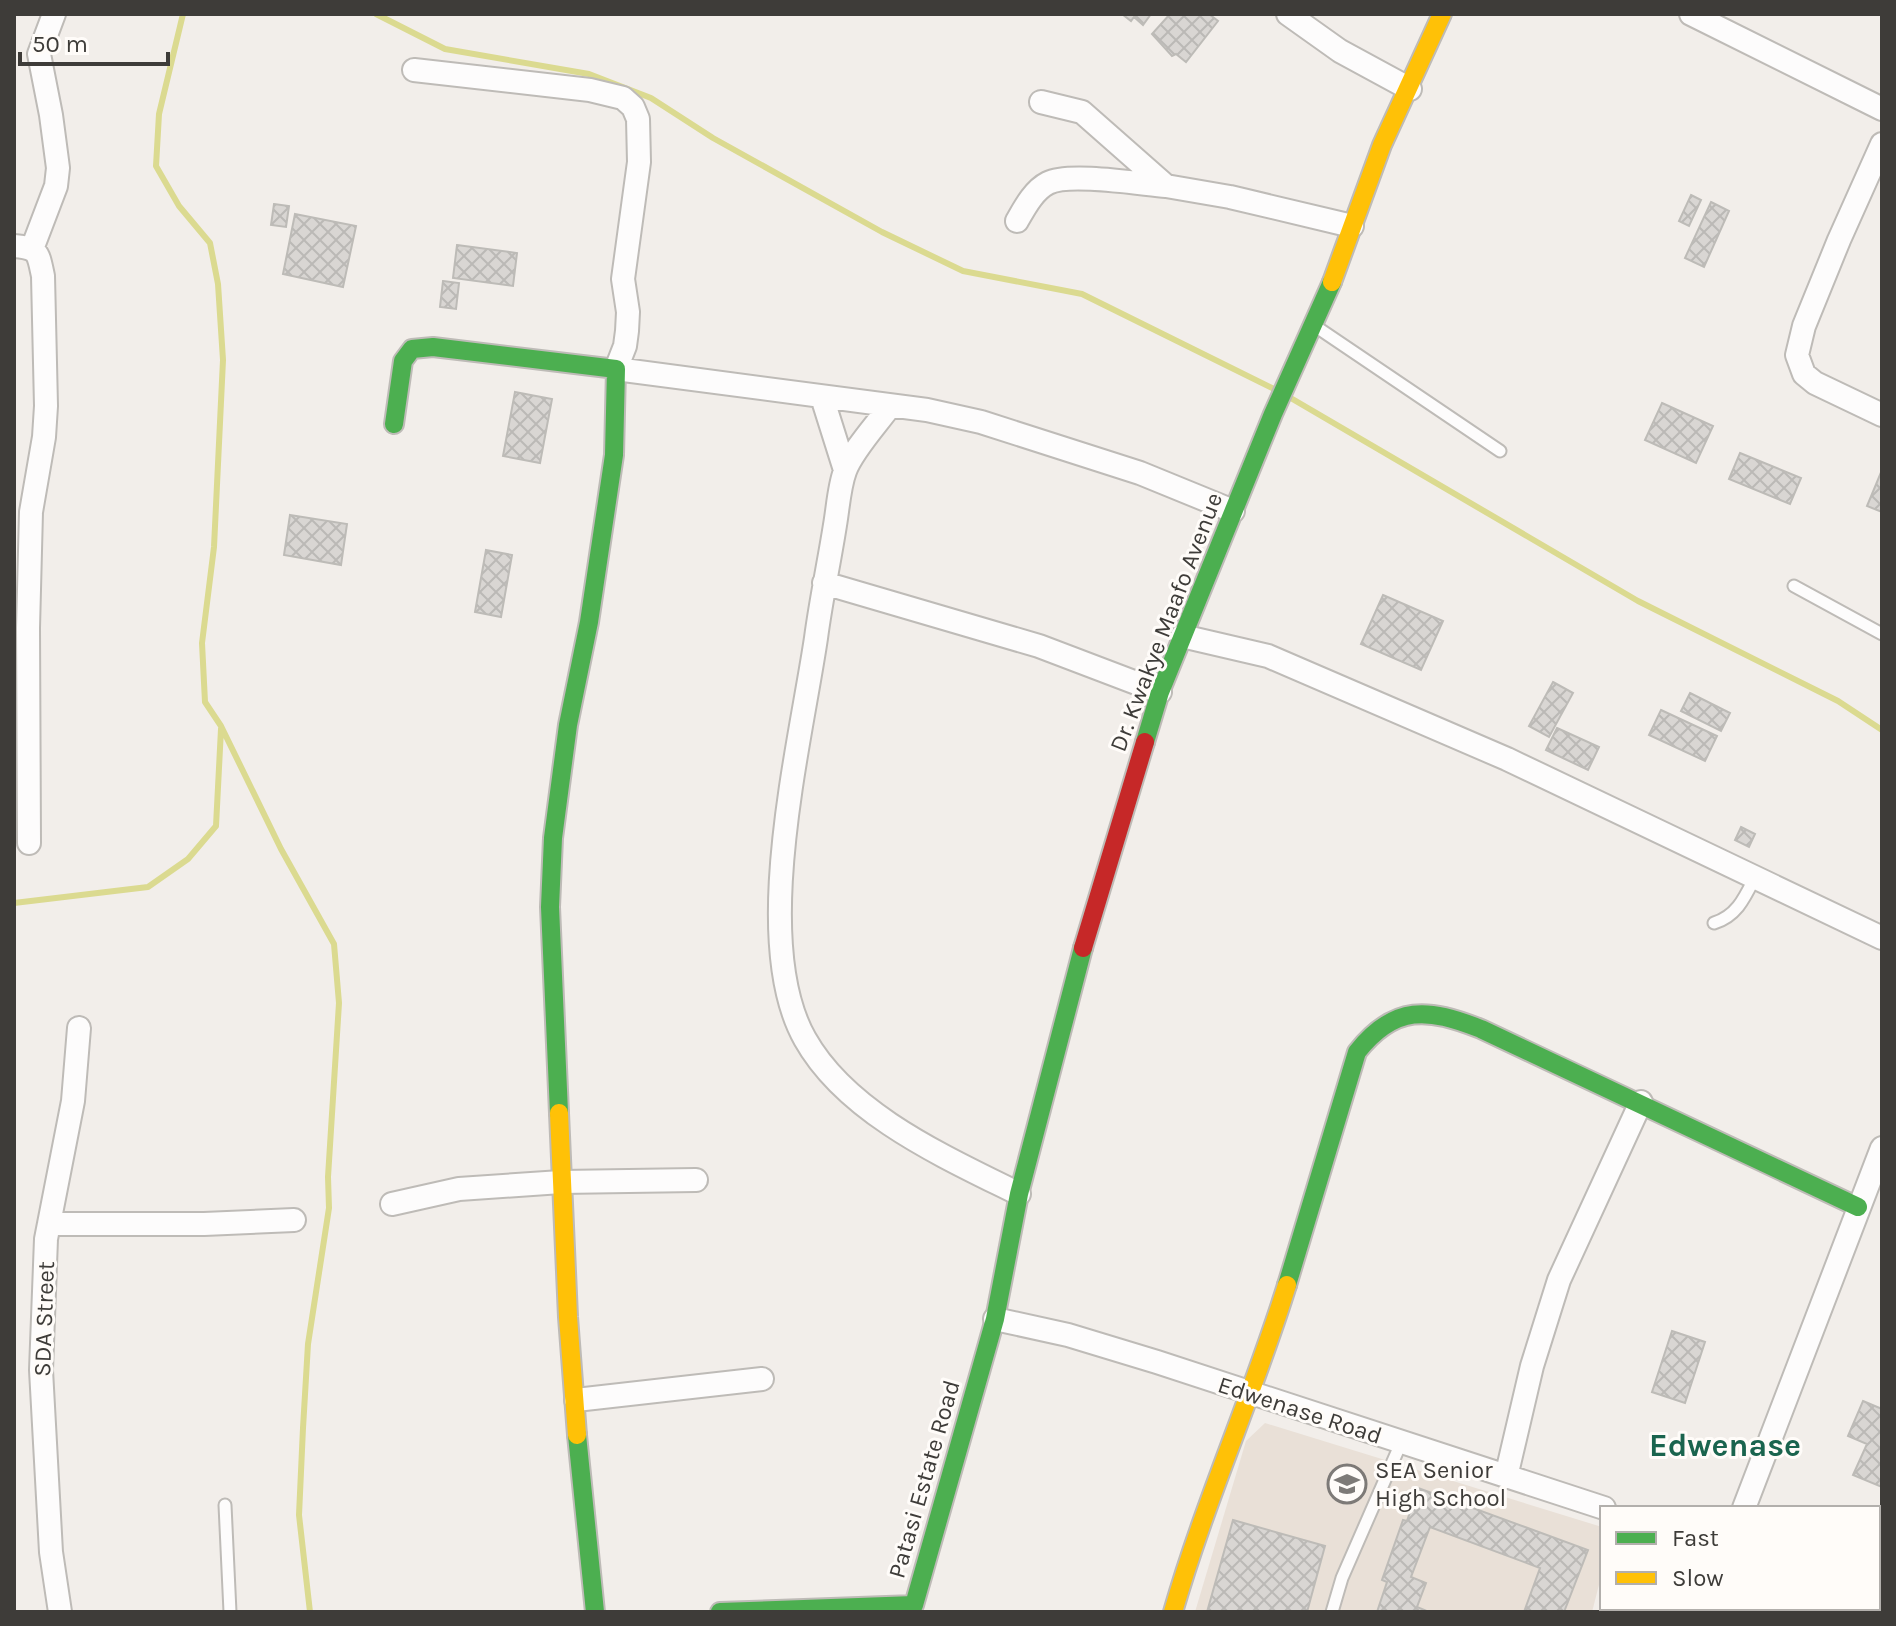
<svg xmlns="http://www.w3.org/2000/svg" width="1896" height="1626" font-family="Karla,sans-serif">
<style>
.built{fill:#e9e0d7}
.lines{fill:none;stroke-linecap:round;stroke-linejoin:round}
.stream{stroke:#dbda90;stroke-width:6}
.building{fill:url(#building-cross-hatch);stroke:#bdbbb7;stroke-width:2}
.lane-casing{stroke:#bebbb7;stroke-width:15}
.street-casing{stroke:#bebbb7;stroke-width:26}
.fast-casing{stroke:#bebbb7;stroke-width:22}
.slow-casing{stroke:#bebbb7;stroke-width:22}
.jam-casing{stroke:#bebbb7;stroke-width:22}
.lane{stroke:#fdfcfc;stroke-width:11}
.street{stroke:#fdfcfc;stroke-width:22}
.fast{stroke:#4caf50;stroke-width:18}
.slow{stroke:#ffc107;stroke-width:18}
.jam{stroke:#c62828;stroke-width:18}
.labels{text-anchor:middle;stroke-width:6;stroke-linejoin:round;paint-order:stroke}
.street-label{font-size:24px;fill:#3e3c39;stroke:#fffcf9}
.poi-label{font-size:24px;fill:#3e3c39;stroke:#fffcf9;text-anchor:start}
.district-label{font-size:32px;font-weight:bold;fill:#1a644e;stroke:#fffcf9}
</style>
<defs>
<pattern id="building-cross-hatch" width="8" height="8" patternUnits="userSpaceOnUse" patternTransform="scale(2)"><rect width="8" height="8" fill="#d9d6d3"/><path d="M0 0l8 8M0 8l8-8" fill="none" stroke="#bbb9b6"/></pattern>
</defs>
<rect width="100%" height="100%" fill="#f2eeea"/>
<path class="built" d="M1265,1423L1602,1527V1573L1592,1612H1195L1246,1441Z"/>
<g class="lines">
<path class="stream" d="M183,14L159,114L156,166L179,206L210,243L218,284L223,360L214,547L202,643L205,702L221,726L281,849L334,944L339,1003L328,1177L329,1208L308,1344L303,1428L299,1515L310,1612
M376,14L445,49L589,74L651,98L713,138L882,232L963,271L1082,294L1276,390
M1289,397L1638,601L1838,701L1882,730
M14,903L148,887L188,859L216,826L221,729"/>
</g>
<path class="building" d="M1122,14H1151L1143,25L1134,17L1131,21Z
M1170,14H1209L1218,21L1186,62L1176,54L1172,56L1152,34Z
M1691,195L1701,200L1689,226L1679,221Z
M1711,202L1729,211L1704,267L1685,258Z
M274,204L289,206L286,227L271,225Z
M295,214L356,226L343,287L283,274Z
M457,245L517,253L513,286L453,278Z
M443,281L459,283L456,309L440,307Z
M515,392L552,399L540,463L503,456Z
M1662,403L1713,426L1696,463L1645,440Z
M1740,453L1801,478L1790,504L1729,479Z
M1882,470V512L1867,506Z
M290,515L347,524L341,565L284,555Z
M486,550L512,555L501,617L475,612Z
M1383,595L1443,621L1421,670L1361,644Z
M1553,682L1573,693L1549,737L1529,726Z
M1690,693L1730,713L1721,731L1681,711Z
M1661,710L1717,736L1705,761L1649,735Z
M1557,728L1599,747L1588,770L1546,750Z
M1741,827L1755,834L1749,847L1735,840Z
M1672,1331L1705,1342L1685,1403L1652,1392Z
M1863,1401L1882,1409V1487L1853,1475L1867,1444L1848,1436Z
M1418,1488L1588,1550L1564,1612H1524L1540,1568L1430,1527L1411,1577L1426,1583L1417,1607L1429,1612H1377L1387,1582L1382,1580L1403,1520L1407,1521Z
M1233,1520L1325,1546L1307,1612H1207Z
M1639,1608H1665L1664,1612H1651Z"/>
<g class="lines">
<defs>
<path id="lane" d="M1315,326L1500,451
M1794,586L1882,634
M1714,923C1737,916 1745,897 1755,877
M225,1505L230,1612
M1332,1612L1342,1578L1401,1443"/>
<path id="street" d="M1288,14L1340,51L1410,89
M1691,14L1882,109
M414,70L590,90L623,98L633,107L638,119L639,162L623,279L628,312L627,331L625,346L616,369L927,410L981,422L1140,473L1233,511
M1041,102L1082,112L1166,186L1230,197L1352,226
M1882,144L1839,240L1804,326L1797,355L1804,374L1815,383L1882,415
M1017,221C1025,207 1034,190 1048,183C1069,172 1141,184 1166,186
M14,246C39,248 38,253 43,276L46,406L44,437L31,512L28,628L29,843
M32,249L56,186L58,168L51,115L39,54L54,14
M822,397L845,470
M890,406C877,424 852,451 845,471C839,487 838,508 835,525C829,563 821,600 816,638C800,746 750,942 805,1039C847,1114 945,1157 1019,1194
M824,583L1039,646L1160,692
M1182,636L1268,656L1507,759L1882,938
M392,1204L459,1189L561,1182L696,1180
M49,1224H204L294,1220
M995,1319L1068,1335L1157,1362L1604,1508
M576,1400L762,1379
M1506,1477L1532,1366L1559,1280L1641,1102
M1744,1508L1882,1148
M1878,1600L1882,1601
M60,1612L51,1552L41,1370L46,1239L73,1101L79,1028
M1614,1612L1616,1608"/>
<path id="fast" d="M394,424L403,361L412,349L433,347L616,369L614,455L589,622L568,725L553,838L550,907L559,1113
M1145,742L1160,692L1273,414L1332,282
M1287,1285L1357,1052C1395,1004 1428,1008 1481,1029L1858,1207
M577,1435L595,1612
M720,1612L914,1605L995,1319L1019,1194L1083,948"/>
<path id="slow" d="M1332,282L1382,145L1442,14
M559,1113L568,1317L577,1435
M1173,1612C1205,1501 1253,1395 1287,1285"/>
<path id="jam" d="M1083,948L1145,742"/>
</defs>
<use href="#lane" class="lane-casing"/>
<use href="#street" class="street-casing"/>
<use href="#fast" class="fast-casing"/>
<use href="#slow" class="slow-casing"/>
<use href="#jam" class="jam-casing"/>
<use href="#lane" class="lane"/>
<use href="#street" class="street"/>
<use href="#fast" class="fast"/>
<use href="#slow" class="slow"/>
<use href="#jam" class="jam"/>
</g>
<defs>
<symbol id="school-ring" viewBox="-11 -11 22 22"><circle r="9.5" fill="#fffcf9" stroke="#7d7a77" stroke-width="1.5"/><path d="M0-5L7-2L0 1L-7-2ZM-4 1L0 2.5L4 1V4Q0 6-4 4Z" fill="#7d7a77"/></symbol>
</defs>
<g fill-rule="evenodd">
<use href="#school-ring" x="1325" y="1462" width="44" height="44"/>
</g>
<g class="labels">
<g class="street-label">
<text transform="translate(1166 622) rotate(-69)" y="8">Dr. Kwakye Maafo Avenue</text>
<text transform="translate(44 1319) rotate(-88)" y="8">SDA Street</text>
<text transform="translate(1300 1410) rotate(18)" y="8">Edwenase Road</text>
<text transform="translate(924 1479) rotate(-74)" y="8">Patasi Estate Road</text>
</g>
<g class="poi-label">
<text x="1375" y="1478">SEA Senior<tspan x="1375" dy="28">High School</tspan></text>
</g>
<g class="district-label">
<text x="1725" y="1456">Edwenase</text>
</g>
</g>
<rect width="1896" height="1626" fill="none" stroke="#3e3c39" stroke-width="32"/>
<rect x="1600" y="1506" width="280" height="104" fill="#fffcf9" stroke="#b2afac" stroke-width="2"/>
<rect x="1616" y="1532" width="40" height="12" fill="#4caf50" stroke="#b2afac" stroke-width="2"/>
<text x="1672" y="1546" font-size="24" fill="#3e3c39">Fast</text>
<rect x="1616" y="1572" width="40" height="12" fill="#ffc107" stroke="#b2afac" stroke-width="2"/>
<text x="1672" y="1586" font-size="24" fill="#3e3c39">Slow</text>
<path d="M20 52v12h148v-12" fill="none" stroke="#3e3c39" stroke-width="4"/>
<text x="32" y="52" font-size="24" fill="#3e3c39" stroke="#fffcf9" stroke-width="6" paint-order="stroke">50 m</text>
</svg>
